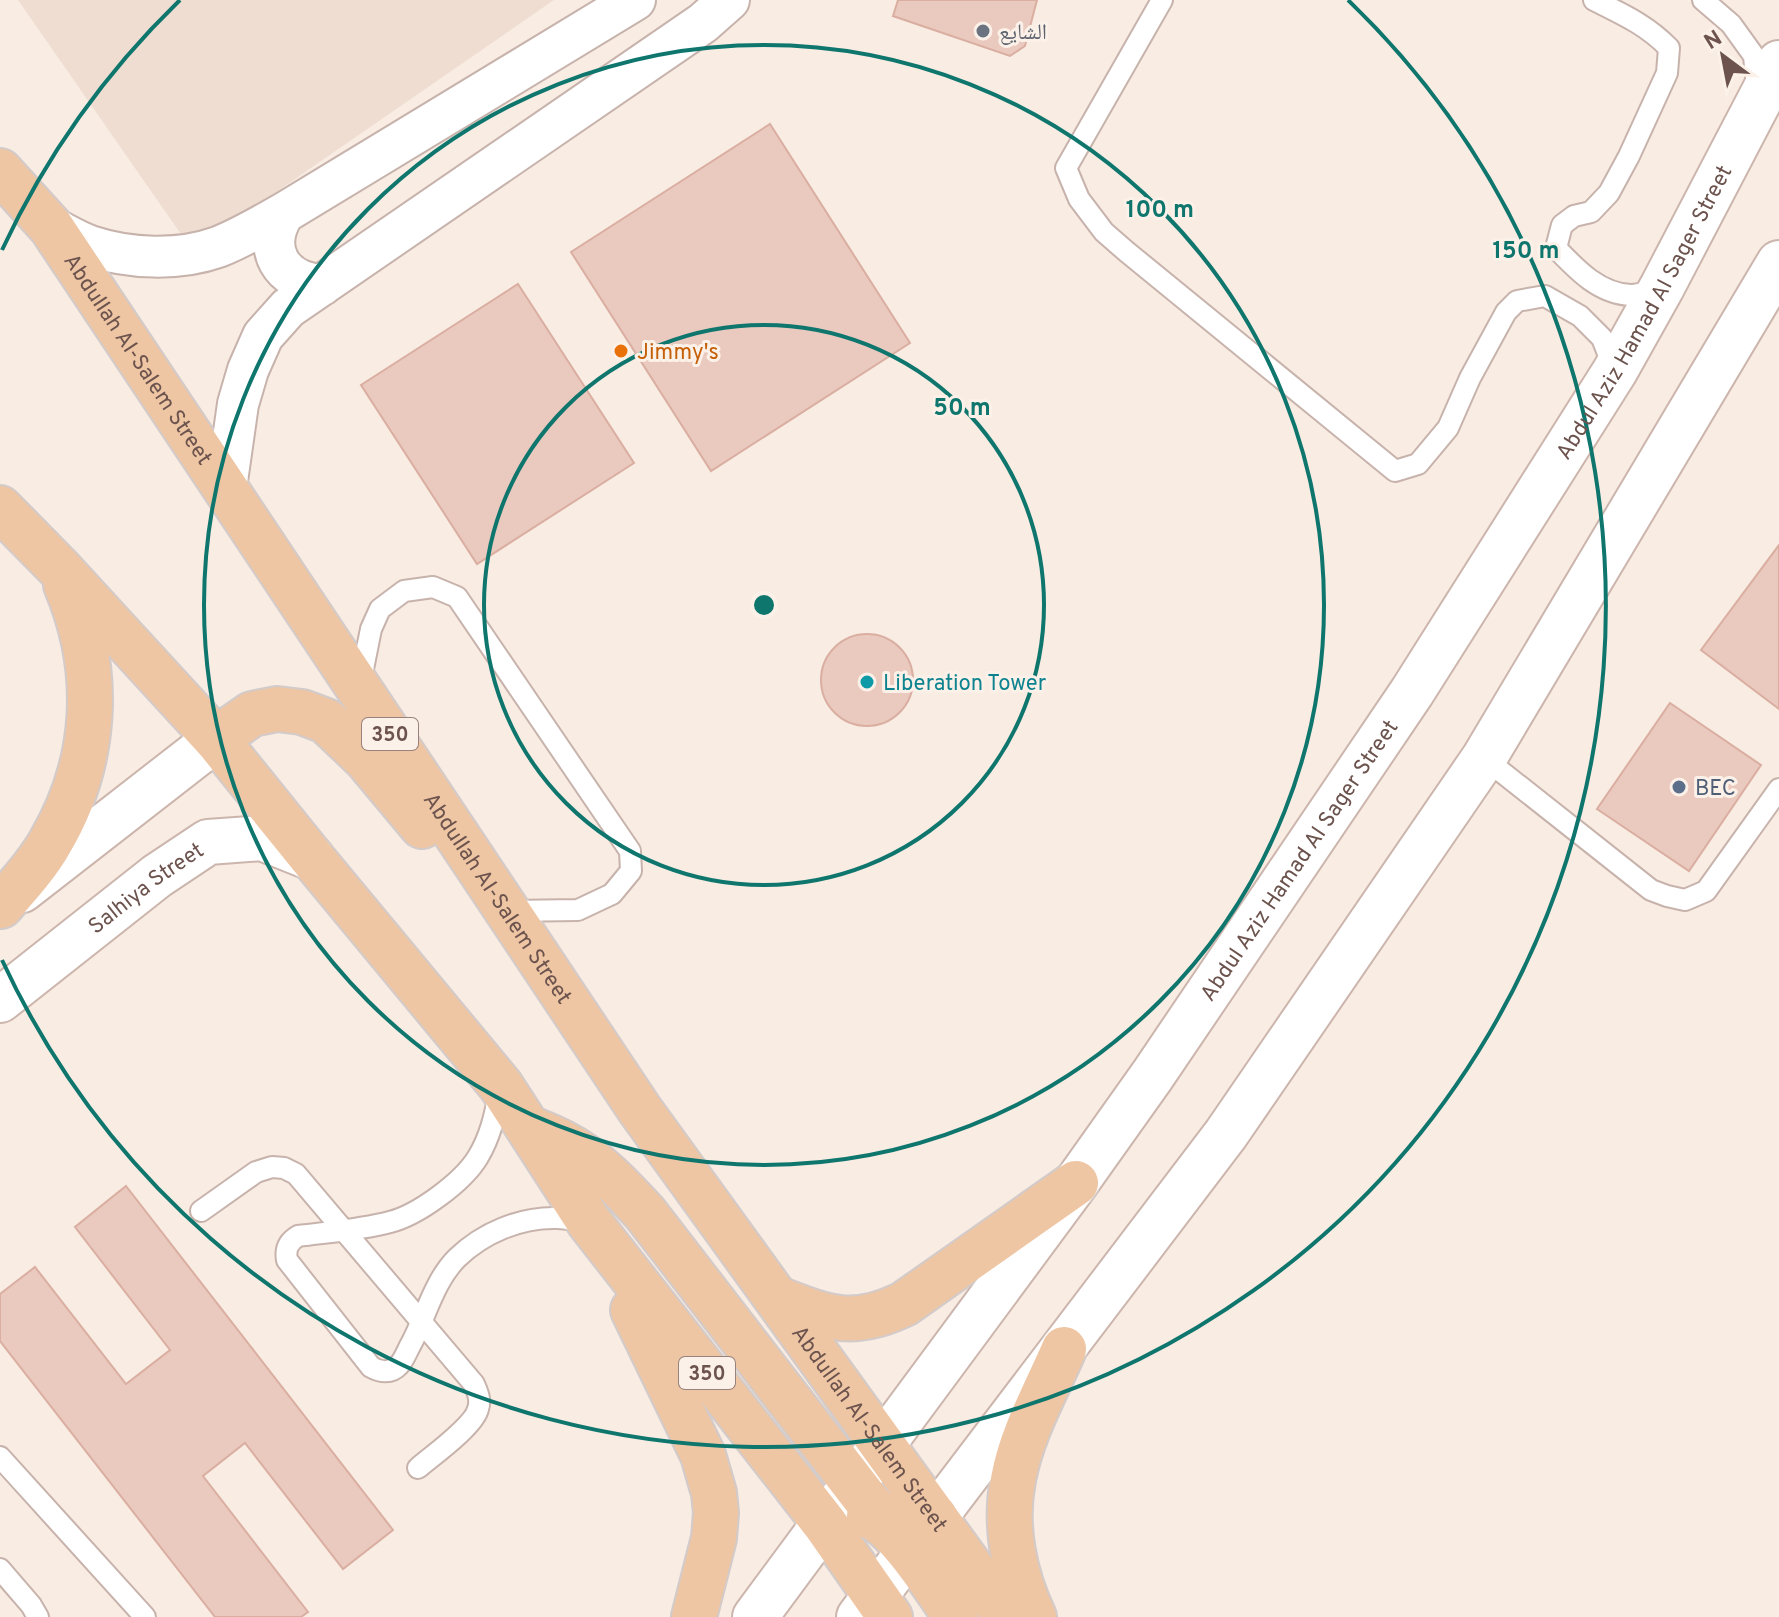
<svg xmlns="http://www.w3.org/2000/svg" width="1779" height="1617" font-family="Overpass,'Noto Naskh Arabic',sans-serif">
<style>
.residential{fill:#efddd2}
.building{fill:#eac9be;stroke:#daaea1;stroke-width:2}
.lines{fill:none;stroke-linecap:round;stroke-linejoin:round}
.lane-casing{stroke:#c7b3ac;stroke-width:24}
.street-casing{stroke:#c7b3ac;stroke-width:44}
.secondary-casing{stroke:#ccb5ac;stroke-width:48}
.primary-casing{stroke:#d3cbca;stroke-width:48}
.lane{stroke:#fff;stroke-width:20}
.street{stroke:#fff;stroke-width:40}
.secondary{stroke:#fff;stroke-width:44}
.primary{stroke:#eec6a4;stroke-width:44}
.ring{fill:none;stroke:#0f766e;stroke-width:4}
.worship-dot{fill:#6b7280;stroke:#fcf1e8;stroke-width:3}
.food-dot{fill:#e8710a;stroke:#fcf1e8;stroke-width:3}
.culture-dot{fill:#0f9aa8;stroke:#fcf1e8;stroke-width:3}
.service-dot{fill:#5c6f8a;stroke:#fcf1e8;stroke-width:3}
.labels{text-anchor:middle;stroke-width:6;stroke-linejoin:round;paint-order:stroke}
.shield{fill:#fcf1e8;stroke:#97827c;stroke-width:2}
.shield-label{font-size:20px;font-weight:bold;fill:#6c534d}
.worship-label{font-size:22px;fill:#5b616d;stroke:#fcf1e8;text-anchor:start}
.street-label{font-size:22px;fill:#6c534d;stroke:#fcf1e8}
.food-label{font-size:22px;fill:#c56008;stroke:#fcf1e8;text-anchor:start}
.culture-label{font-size:22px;fill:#0d838f;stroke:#fcf1e8;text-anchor:start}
.service-label{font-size:22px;fill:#4e5e75;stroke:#fcf1e8;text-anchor:start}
.centre{fill:#0f766e;stroke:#fcf1e8;stroke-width:4}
.ring-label{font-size:24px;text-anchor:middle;font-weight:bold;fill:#0f766e;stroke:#fcf1e8;stroke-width:6;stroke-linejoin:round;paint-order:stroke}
</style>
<rect width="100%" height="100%" fill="#f8ece3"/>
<path class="residential" d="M18,0H554L192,250Z"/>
<path class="building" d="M898,0H1037L1025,46L1010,56L893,16Z
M770,124L910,343L711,471L571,252Z
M518,284L634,463L477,564L361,385Z
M1779,545V709L1701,650Z
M821 680a46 46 0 1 1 92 0a46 46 0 1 1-92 0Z
M1670,703L1761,765L1689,871L1597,809Z
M126,1186L393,1530L343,1569L245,1443L203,1476L308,1612L301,1617H215L0,1341V1294L35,1267L126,1384L170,1350L75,1227Z"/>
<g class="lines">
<defs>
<path id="lane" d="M1162,0L1066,168L1079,199L1104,232L1127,252L1395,471L1418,464L1448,428L1470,378L1506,312L1517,301L1545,296L1580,316L1602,338L1613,366
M1594,0C1622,14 1647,25 1669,48L1667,73L1629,156L1609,193L1591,212L1574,216L1562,225L1556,248C1576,269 1599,294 1631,295C1640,295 1649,291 1657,289
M1703,0L1731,24L1754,56L1757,87
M360,684L371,629L380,609L404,591L433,587L457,597L630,851L631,871L612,894L578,910L508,911
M1484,758L1651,890L1667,896L1685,900L1706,891L1779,789
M499,1093C495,1116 490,1137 478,1157C463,1182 418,1215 390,1222C360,1230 328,1232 298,1236C288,1242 285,1249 287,1260L371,1367C380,1372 391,1374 399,1365C404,1360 407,1351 411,1344C426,1316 434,1281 457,1258C483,1233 520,1217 557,1218C567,1218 577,1221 587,1222
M201,1211L256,1172L272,1167L284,1168L296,1174L474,1384C478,1393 481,1400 478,1409C474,1426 432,1456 418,1468
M0,1457L145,1617
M0,1569L31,1605L38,1617"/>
<path id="street" d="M284,213C261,249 281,282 322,285
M51,227C63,233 76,241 90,246C129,259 179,261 218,247C241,238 263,225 284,213L635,0
M226,488L238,404L248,370L263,336L288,308L703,23L729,0"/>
<g id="secondary">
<path d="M22,890L216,739"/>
<path id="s1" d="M0,1000L157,876L208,842L262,838L312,858"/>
<path id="s2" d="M755,1617L1076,1183L1152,1076L1412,692L1615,371L1662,287L1779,63"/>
<path d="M859,1617L1226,1134L1484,758L1779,263"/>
</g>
<g id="primary">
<path id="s3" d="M0,171L51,227L640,1110L1007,1617"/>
<path d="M0,508L59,568L216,739L312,858L501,1086L589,1222L825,1524L890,1617"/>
<path d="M216,739L252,714L277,709L302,712L326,721L366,759L422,826"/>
<path d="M1,906C18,886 37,866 50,843C98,762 102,670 66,585"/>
<path d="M534,1130C544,1134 554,1138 563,1143C595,1159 621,1187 645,1213L871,1506C890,1524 911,1532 935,1517"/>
<path d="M778,1299C827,1318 853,1329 904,1304L1076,1183"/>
<path d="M633,1310L703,1455L714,1493L716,1513L714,1538L694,1617"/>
<path d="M869,1516C898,1527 937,1591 956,1617"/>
<path d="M1034,1617C1014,1575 1004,1526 1013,1480C1021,1434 1046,1391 1064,1349"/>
</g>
</defs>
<use href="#lane" class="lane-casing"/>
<use href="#street" class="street-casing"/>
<use href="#secondary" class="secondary-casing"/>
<use href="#primary" class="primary-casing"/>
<use href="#lane" class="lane"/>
<use href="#street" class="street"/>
<use href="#secondary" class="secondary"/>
<use href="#primary" class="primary"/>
</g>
<g class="ring">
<circle cx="764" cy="605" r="280"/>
<circle cx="764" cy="605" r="560"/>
<path d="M2 250A841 841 0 0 1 180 0M1348 0A841 841 0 1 1 2 960"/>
</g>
<circle class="worship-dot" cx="983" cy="31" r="8"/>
<circle class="food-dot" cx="621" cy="351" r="8"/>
<circle class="culture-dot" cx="867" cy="682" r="8"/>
<circle class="service-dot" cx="1679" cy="787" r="8"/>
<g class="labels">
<g class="shield">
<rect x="362" y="718" width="56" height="32" rx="6"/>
<rect x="679" y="1357" width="56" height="32" rx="6"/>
</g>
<g class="shield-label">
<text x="390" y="741">350</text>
<text x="707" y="1380">350</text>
</g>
<g class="worship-label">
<text x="999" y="39">الشايع</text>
</g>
<g class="street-label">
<text dy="8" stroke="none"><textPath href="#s2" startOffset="1580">Abdul Aziz Hamad Al Sager Street</textPath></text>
<text dy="8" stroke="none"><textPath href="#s3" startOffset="234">Abdullah Al-Salem Street</textPath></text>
<text dy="8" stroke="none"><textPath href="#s2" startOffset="932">Abdul Aziz Hamad Al Sager Street</textPath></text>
<text dy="8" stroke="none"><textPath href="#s1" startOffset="184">Salhiya Street</textPath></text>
<text dy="8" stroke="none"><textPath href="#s3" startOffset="882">Abdullah Al-Salem Street</textPath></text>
<text dy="8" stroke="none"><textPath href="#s3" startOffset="1530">Abdullah Al-Salem Street</textPath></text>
</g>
<g class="food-label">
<text x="637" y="359">Jimmy's</text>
</g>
<g class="culture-label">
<text x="883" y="690">Liberation Tower</text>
</g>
<g class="service-label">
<text x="1695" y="795">BEC</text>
</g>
</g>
<circle cx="764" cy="605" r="12" class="centre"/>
<g class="ring-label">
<text x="1160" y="217">100 m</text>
<text x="1526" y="258">150 m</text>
<text x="962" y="415">50 m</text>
</g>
<g transform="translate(1723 56) rotate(328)" stroke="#fcf1e8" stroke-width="6" paint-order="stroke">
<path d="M0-6L14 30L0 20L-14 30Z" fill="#6c534d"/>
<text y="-12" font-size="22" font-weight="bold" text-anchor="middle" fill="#6c534d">N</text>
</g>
</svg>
